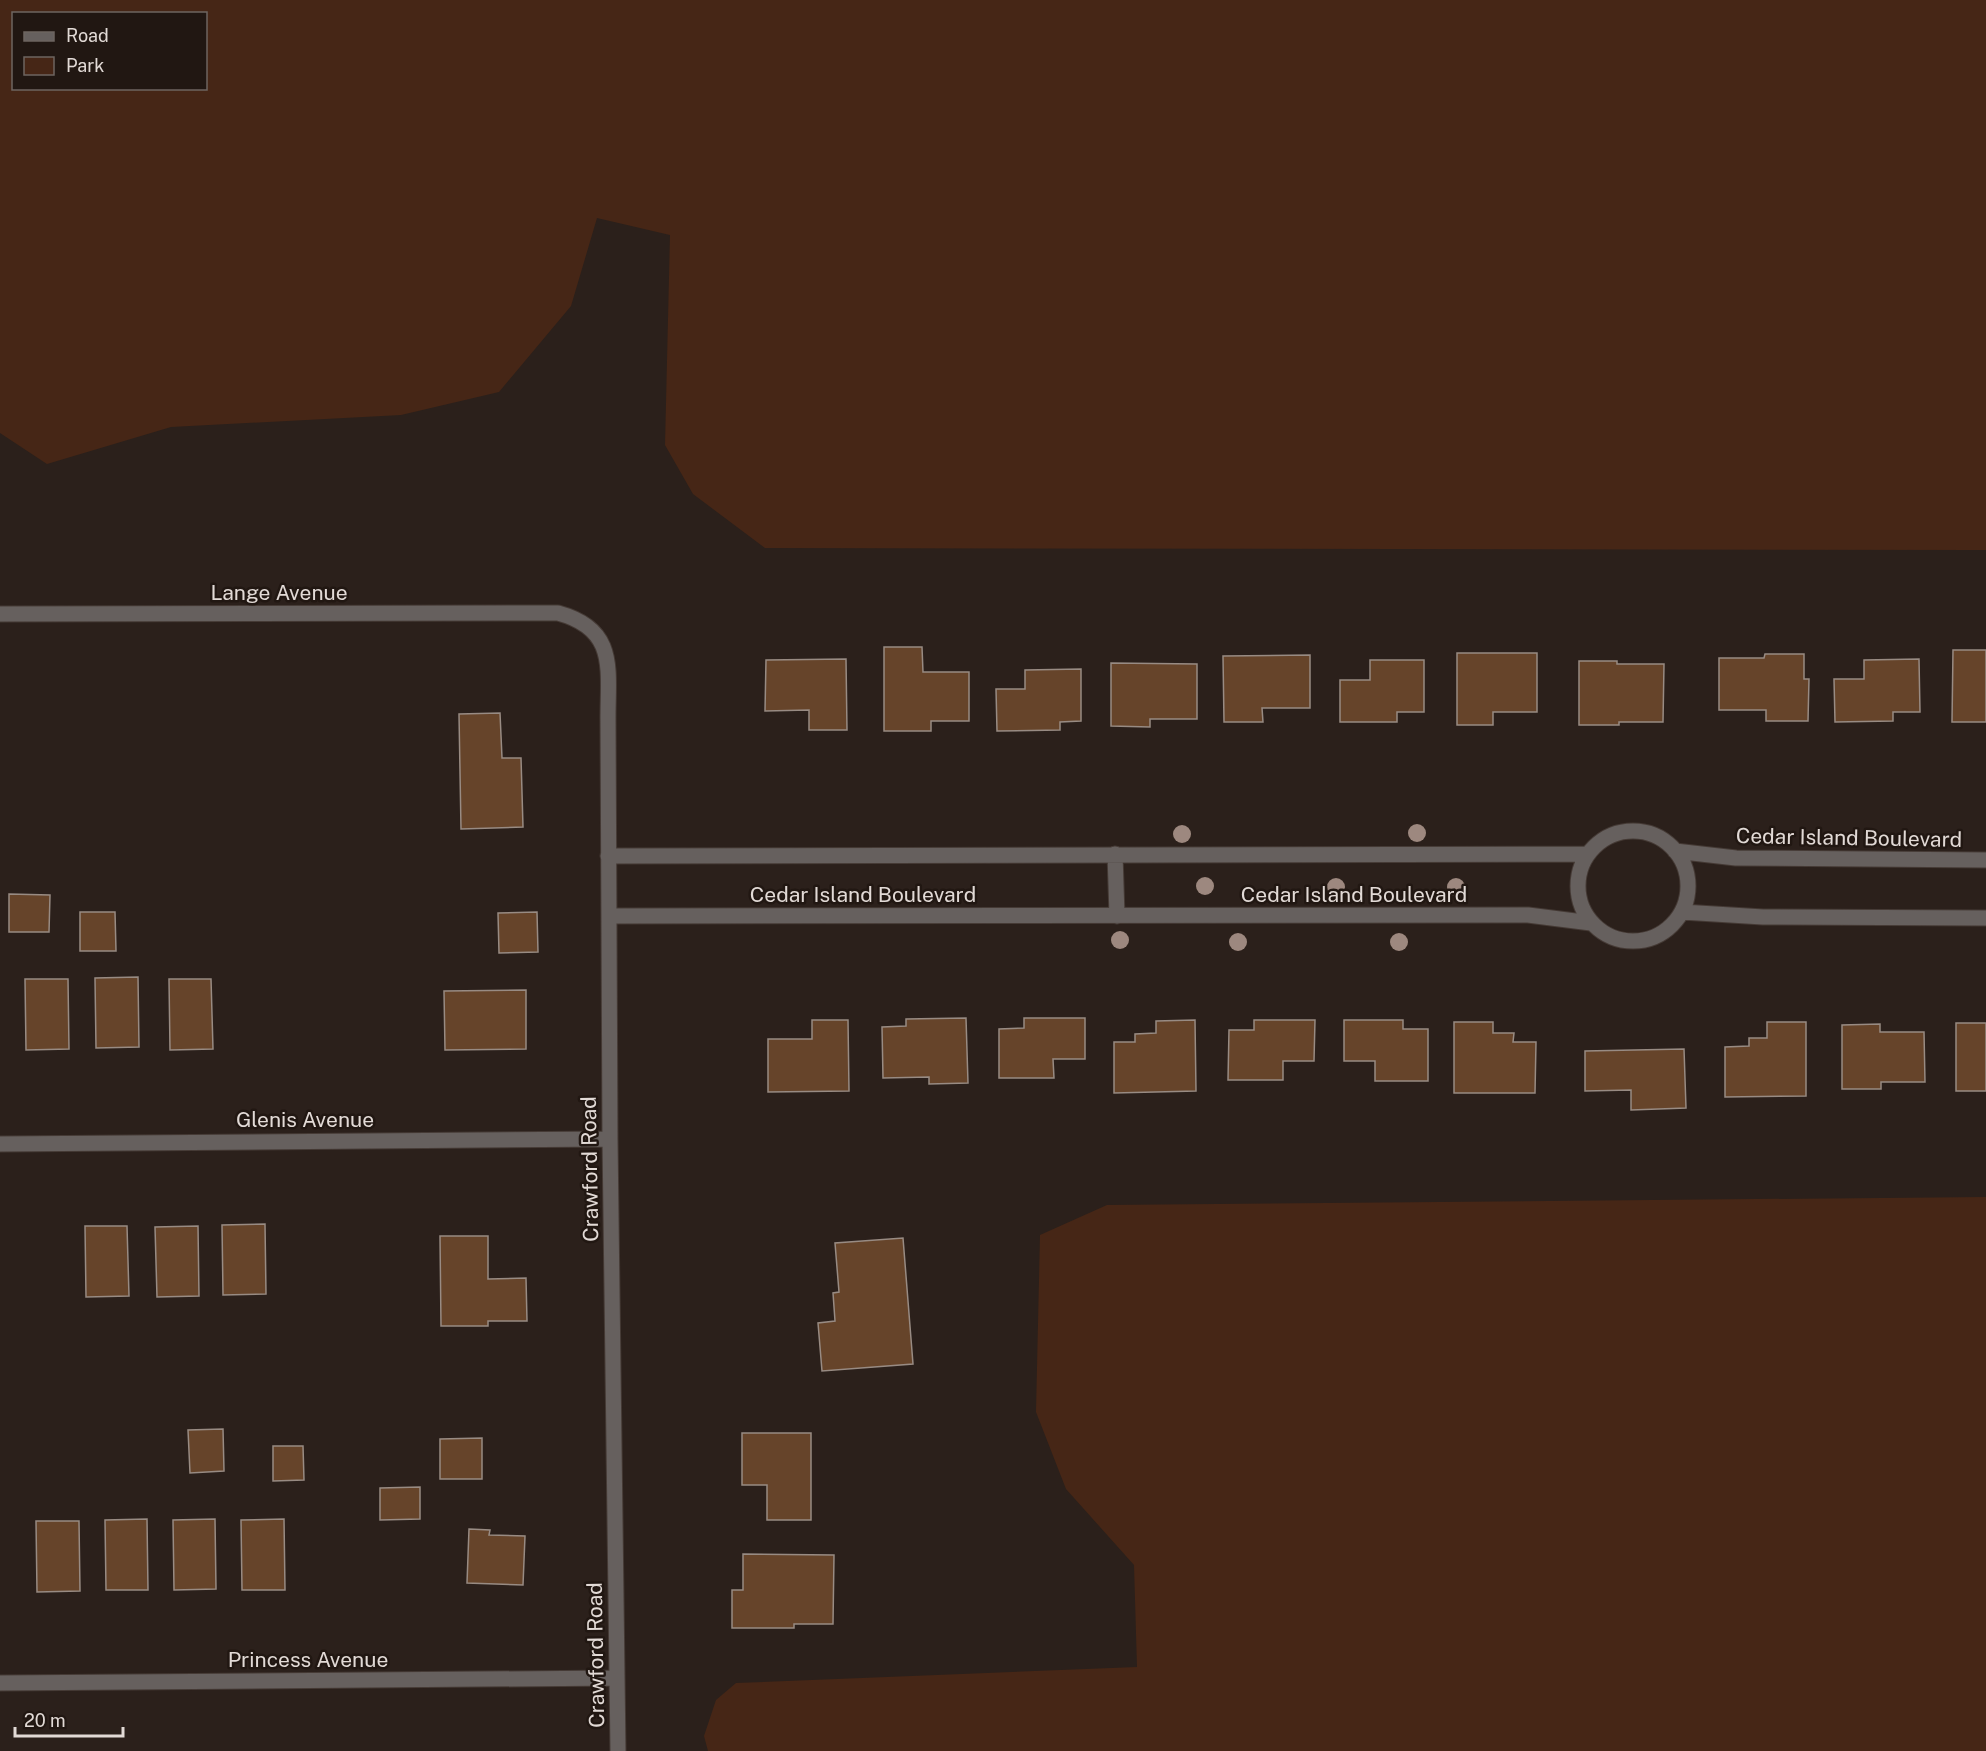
<svg xmlns="http://www.w3.org/2000/svg" width="1986" height="1751" font-family="'Public Sans',sans-serif">
<style>
.green{fill:#462616;fill-rule:evenodd}
.building{fill:#66442a;stroke:#988b83;stroke-width:1.5}
.lines{fill:none;stroke-linecap:round;stroke-linejoin:round}
.street-casing{stroke:#453a35;stroke-width:17}
.street{stroke:#66605e;stroke-width:15}
.tree{fill:#9d887f}
.labels{text-anchor:middle;stroke-width:5;stroke-linejoin:round;paint-order:stroke}
.street-label{font-size:21px;fill:#e2dad6;stroke:#211712}
</style>
<rect width="100%" height="100%" fill="#2b201b"/>
<path class="green" d="M0,0H1986V550L765,548L693,494L665,445L670,235L597,218L571,306L499,392L401,415L171,427L47,464L0,433ZM14,14H206V88H14Z
M1986,1197V1751H708L704,1736L716,1700L736,1683L1137,1667L1134,1565L1066,1489L1036,1412L1040,1235L1107,1205Z"/>
<path class="building" d="M884,647H922L923,672H969V721H931V731H884Z
M1953,650H1986V722H1952Z
M1457,653H1537V712H1493V725H1457Z
M1765,654H1804V679H1809L1808,721H1766V710H1719V658H1764Z
M1310,655V708H1262L1263,722H1224L1223,656Z
M846,659L847,730H809V710L765,711L766,660Z
M1919,659L1920,712H1893V721L1835,722L1834,679H1864V660Z
M1370,660H1424V712H1397V722H1340V680H1370Z
M1579,661H1617V664H1664L1663,722H1619V725H1579Z
M1111,663L1197,664V719H1150V727L1111,726Z
M1081,669V721L1060,722V730L997,731L996,689H1025V670Z
M500,713L502,758H521L523,827L461,829L459,714Z
M9,894L50,895L49,932H9Z
M80,912H115L116,951H80Z
M537,912L538,952L499,953L498,913Z
M138,977L139,1047L96,1048L95,978Z
M25,979H68L69,1049L26,1050Z
M169,979H211L213,1049L170,1050Z
M526,990V1049L445,1050L444,991Z
M966,1018L968,1083L929,1084V1077L883,1078L882,1027L906,1026V1019Z
M1024,1018H1085V1059H1053L1054,1078H999V1029L1024,1028Z
M812,1020H848L849,1091L768,1092V1039H812Z
M1195,1020L1196,1091L1114,1093V1042H1135V1034L1156,1033V1021Z
M1254,1020H1315L1314,1061H1283V1080H1228L1229,1030H1254Z
M1344,1020H1403V1029H1428V1081H1375V1061H1344Z
M1454,1022H1493V1033H1514L1513,1042H1536L1535,1093H1454Z
M1767,1022H1806V1096L1725,1097V1047L1749,1046V1038H1767Z
M1956,1023H1986V1091H1956Z
M1880,1024V1032H1924L1925,1082H1881V1089H1842V1025Z
M1684,1049L1686,1108L1631,1110V1090L1585,1091V1051Z
M265,1224L266,1294L223,1295L222,1225Z
M85,1226H127L129,1296L86,1297Z
M198,1226L199,1296L157,1297L155,1227Z
M440,1236H488V1279L526,1278L527,1321H488V1326H441Z
M903,1238L913,1364L822,1371L818,1323L835,1321L833,1293L839,1292L835,1243Z
M223,1429L224,1471L190,1473L188,1430Z
M742,1433H811V1520H767V1485H742Z
M482,1438V1479H440V1439Z
M273,1446H303L304,1480L273,1481Z
M420,1487V1519L380,1520V1488Z
M147,1519L148,1590H106L105,1520Z
M215,1519L216,1589L174,1590L173,1520Z
M284,1519L285,1590H242L241,1520Z
M36,1521H79L80,1591L37,1592Z
M469,1529L490,1530L489,1535L525,1536L523,1585L467,1583Z
M743,1554L834,1555L833,1624H794V1628H732V1590H743Z"/>
<g class="lines">
<defs>
<path id="street" d="M0,614L558,613C617,629 608,668 608,718L610,1139L618,1751
M1578 886a55 55 0 1 1 110 0a55 55 0 1 1-110 0Z
M1675,851L1736,858L1986,860
M1115,854L1117,916
M608,856L1588,854
M1682,912L1763,917L1986,918
M609,916L1528,915L1591,923
M0,1144L610,1139
M0,1683L617,1678"/>
</defs>
<use href="#street" class="street-casing"/>
<use href="#street" class="street"/>
</g>
<g class="tree">
<circle cx="1417" cy="833" r="9"/>
<circle cx="1182" cy="834" r="9"/>
<circle cx="1205" cy="886" r="9"/>
<circle cx="1336" cy="887" r="9"/>
<circle cx="1456" cy="887" r="9"/>
<circle cx="1120" cy="940" r="9"/>
<circle cx="1238" cy="942" r="9"/>
<circle cx="1399" cy="942" r="9"/>
</g>
<g class="labels">
<g class="street-label">
<text x="279" y="600">Lange Avenue</text>
<text transform="translate(1849 838) rotate(1)" y="7">Cedar Island Boulevard</text>
<text x="863" y="902">Cedar Island Boulevard</text>
<text x="1354" y="902">Cedar Island Boulevard</text>
<text x="305" y="1127">Glenis Avenue</text>
<text transform="translate(590 1169) rotate(-91)" y="7">Crawford Road</text>
<text transform="translate(596 1655) rotate(-91)" y="7">Crawford Road</text>
<text x="308" y="1667">Princess Avenue</text>
</g>
</g>
<rect x="12" y="12" width="195" height="78" fill="#211712" stroke="#6e6560" stroke-width="1.5"/>
<rect x="24" y="32" width="30" height="9" fill="#66605e" stroke="#6e6560" stroke-width="1.5"/>
<text x="66" y="42" font-size="18" fill="#e2dad6">Road</text>
<rect x="24" y="57" width="30" height="18" fill="#462616" stroke="#6e6560" stroke-width="1.5"/>
<text x="66" y="72" font-size="18" fill="#e2dad6">Park</text>
<path d="M15 1727v9h108v-9" fill="none" stroke="#e2dad6" stroke-width="3"/>
<text x="24" y="1727" font-size="18" fill="#e2dad6" stroke="#211712" stroke-width="4.5" paint-order="stroke">20 m</text>
</svg>
